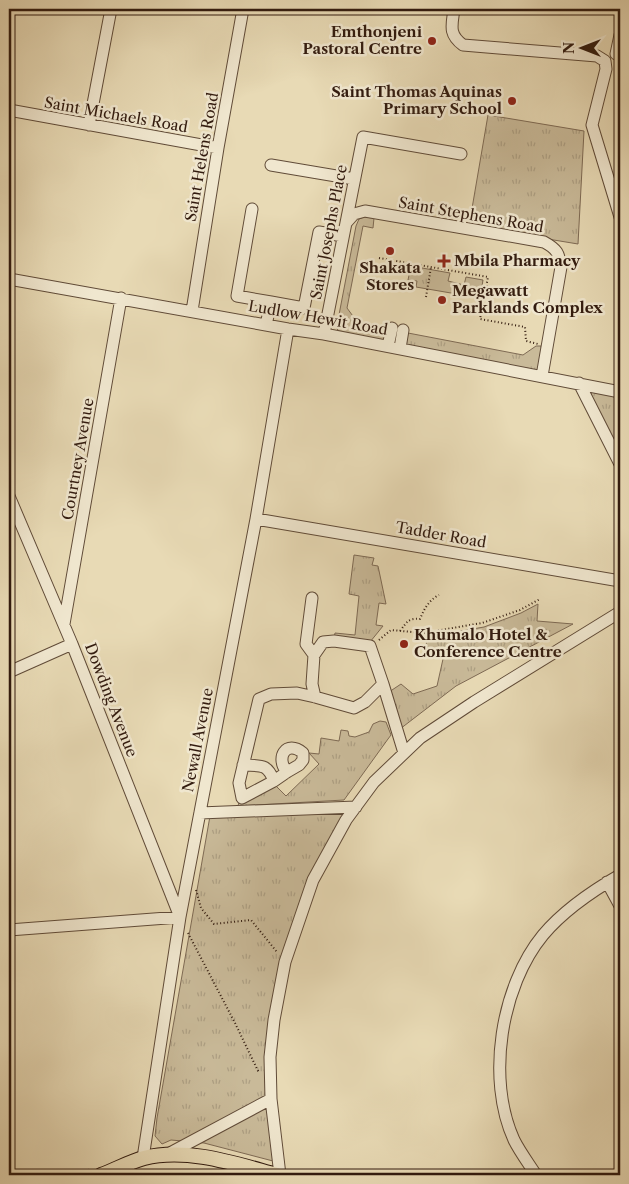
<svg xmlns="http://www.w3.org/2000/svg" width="629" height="1184" font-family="'Libre Caslon Text',serif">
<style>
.grass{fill:url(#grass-tufts);stroke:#7e6a54}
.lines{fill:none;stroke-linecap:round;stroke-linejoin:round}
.minor-casing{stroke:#604b38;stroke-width:13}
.major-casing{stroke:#321b0f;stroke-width:16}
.path{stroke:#321b0f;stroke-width:2;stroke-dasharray:1 2.5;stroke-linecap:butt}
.minor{stroke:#f0e7cf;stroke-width:11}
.major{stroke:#e8dab5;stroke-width:14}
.poi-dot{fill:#8f2418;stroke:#f0e7cf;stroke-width:2}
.labels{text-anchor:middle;stroke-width:5;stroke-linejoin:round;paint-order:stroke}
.poi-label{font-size:15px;font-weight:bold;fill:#321b0f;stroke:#f0e7cf;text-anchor:start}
.street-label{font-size:15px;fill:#321b0f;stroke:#f0e7cf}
</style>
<defs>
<pattern id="grass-tufts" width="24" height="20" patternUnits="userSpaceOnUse" patternTransform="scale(1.25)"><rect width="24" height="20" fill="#c9ba99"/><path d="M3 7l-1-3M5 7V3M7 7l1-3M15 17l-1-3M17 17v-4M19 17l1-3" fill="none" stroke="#ad9f83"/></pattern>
</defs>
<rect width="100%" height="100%" fill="#e8dab5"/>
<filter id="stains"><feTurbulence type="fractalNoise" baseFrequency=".004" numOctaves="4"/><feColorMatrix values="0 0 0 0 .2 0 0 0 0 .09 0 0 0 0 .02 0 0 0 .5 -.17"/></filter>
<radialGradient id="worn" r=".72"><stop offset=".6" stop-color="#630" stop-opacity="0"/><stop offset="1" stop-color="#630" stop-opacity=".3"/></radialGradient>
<path class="grass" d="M488,115L584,131L578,244L469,226Z
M364,217L374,218L373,228L363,226L347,308L358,323L388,330L386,341L341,333L337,329L338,320L356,226L359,219Z
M411,266L450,273L448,281L464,285L466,277L483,280L480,298L416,287L417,281L408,280Z
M408,333L523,355L536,346H541L542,353L538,371L406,346Z
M584,386L620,395V453Z
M354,555L374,558L372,565L378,566L386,604L379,603L376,625L383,626L370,642L334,638L335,633L355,635L359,596L349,594Z
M538,604L537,621L573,624L456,686L400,729L389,692L401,684L413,694L437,686L443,659L426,646L427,637L484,627L521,613Z
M380,721L386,722L391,735L388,739L344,800L238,806L239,802L276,786L286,796L319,764L309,753L319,754L321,738L339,741L341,730L348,731L349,736L355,737L369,732L373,724Z
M351,810L312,879L272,1020L273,1161L204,1143L171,1140L162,1144L155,1136L157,1118L210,816Z"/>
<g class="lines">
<defs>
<path id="minor" d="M454,9C452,25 448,34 463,45L597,56L605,61L606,69L592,125L620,217
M616,54L620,35
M9,110L218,148
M89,125L111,9
M271,165L354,179
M252,209L237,296L271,302
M346,223L354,214L365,211L544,242C557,249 559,253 561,267L542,376
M9,279L288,329L324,334L620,392
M192,311L218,148L243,9
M266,325L271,302L304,308L319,232L343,236
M324,334L363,137L461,154
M388,346L392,328
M400,348L403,330
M579,383L620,464
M9,496L72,644L180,917L9,930
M256,519L620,581
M312,598L306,644L314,655L312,684L315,697
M64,624L121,298
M314,655L323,642L334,641L370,646L383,684
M9,672L72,644
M243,765C261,766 267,763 274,781
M287,772C275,758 286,739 303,753V760L299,765L287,772L274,781L242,798L239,783L259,699L271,694L297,693L315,697L354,708L365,702L383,684L404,753
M200,813L356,807
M607,882L620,906
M168,1154L271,1099
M143,1158L180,917L256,519L288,329
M280,1175L271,1099L270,1057L274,1020L285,962L313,880L346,820L374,782L420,738L474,702L620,612
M536,1175C529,1164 520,1152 514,1140C486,1079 501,986 543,935C564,910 592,891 620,875"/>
<path id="major" d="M101,1175C115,1170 129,1162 144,1158C187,1147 236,1164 277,1175"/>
</defs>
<use href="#minor" class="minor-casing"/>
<use href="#major" class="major-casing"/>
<path class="path" d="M379,258L488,277L480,319L525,327L526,341L538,344
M426,297L431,267
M400,631C407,622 408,618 420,619C424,609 429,600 439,595
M379,640L391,630L423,633L482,623L520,610L540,599
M196,890L201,908L214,924L251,920L277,952
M188,933L235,1023L259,1073
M291,1171L305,1175
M75,1175L91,1169"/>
<use href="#minor" class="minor"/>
<use href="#major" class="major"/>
</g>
<g class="poi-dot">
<circle cx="432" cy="41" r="5"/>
<circle cx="512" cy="101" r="5"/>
<circle cx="390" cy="251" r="5"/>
<path d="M441.5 253.5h5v5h5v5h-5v5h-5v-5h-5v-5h5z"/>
<circle cx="442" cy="300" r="5"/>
<circle cx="404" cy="644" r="5"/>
</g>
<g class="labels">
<g class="poi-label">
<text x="422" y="37" text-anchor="end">Emthonjeni<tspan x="422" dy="17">Pastoral Centre</tspan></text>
<text x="502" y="97" text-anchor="end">Saint Thomas Aquinas<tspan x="502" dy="17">Primary School</tspan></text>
<text x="454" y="266">Mbila Pharmacy</text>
<text x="390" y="273" text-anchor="middle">Shakata<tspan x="390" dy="17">Stores</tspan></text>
<text x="452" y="296">Megawatt<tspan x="452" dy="17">Parklands Complex</tspan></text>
<text x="414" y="640">Khumalo Hotel &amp;<tspan x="414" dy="17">Conference Centre</tspan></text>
</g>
<g class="street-label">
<text transform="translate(116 115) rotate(10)" y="5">Saint Michaels Road</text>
<text transform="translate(202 157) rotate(-80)" y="5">Saint Helens Road</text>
<text transform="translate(471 215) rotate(10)" y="5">Saint Stephens Road</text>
<text transform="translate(329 232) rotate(-79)" y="5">Saint Josephs Place</text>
<text transform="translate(318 318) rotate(10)" y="5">Ludlow Hewit Road</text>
<text transform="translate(78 459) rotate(-80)" y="5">Courtney Avenue</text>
<text transform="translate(441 535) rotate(10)" y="5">Tadder Road</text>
<text transform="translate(111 700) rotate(69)" y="5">Dowding Avenue</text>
<text transform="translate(198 740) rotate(-79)" y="5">Newall Avenue</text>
</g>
</g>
<rect width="629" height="1184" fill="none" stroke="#e8dab5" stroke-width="30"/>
<rect x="10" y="10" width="609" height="1164" fill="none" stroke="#321b0f" stroke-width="2.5"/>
<rect x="15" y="15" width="599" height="1154" fill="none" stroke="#321b0f"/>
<g transform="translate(582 48) rotate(270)" stroke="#f0e7cf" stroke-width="4" paint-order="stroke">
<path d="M0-4L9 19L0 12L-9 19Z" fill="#321b0f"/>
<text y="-8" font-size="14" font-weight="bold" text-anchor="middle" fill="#321b0f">N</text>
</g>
<rect width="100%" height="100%" filter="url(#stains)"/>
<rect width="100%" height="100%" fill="url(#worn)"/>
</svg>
